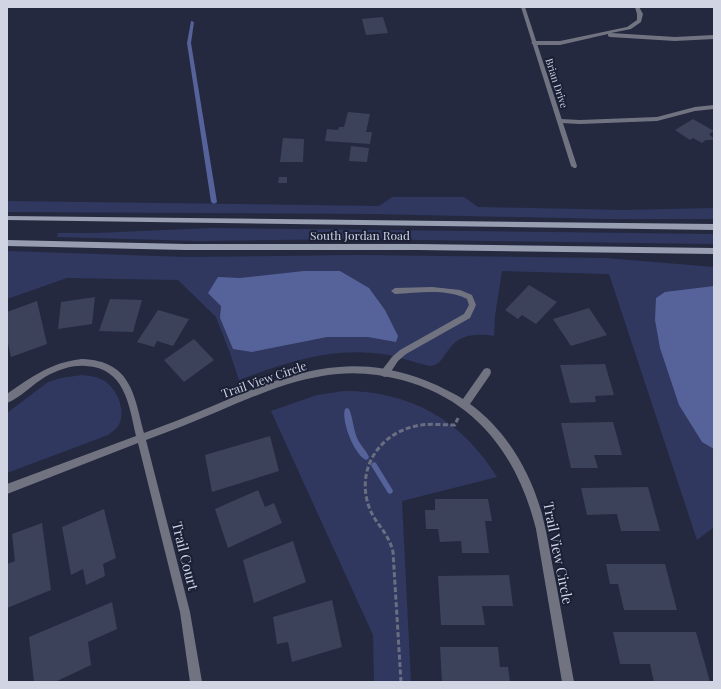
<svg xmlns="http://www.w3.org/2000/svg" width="721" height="689" font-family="'Playfair Display',serif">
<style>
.green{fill:#30385f}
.water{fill:#56629a}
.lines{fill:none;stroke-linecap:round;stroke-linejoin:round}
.stream{fill:#56629a;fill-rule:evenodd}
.building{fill:#3c425a}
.path{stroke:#6a6e82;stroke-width:3;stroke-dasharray:5 2.5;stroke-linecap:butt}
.lane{fill:#717480;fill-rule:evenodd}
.street{fill:#717480;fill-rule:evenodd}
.secondary{fill:#989eb1;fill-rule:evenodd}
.labels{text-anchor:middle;stroke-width:4;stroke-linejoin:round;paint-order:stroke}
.far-street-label{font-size:10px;fill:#d0d4e3;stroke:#1b2036}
.street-label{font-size:12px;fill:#d0d4e3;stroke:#1b2036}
.near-street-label{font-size:14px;fill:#d0d4e3;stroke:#1b2036}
</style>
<rect width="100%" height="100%" fill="#242940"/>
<path class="green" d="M392,197H464L478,207L623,210L714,208V219H609L373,214L7,212V201L379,206Z
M211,228L714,234V244L355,239L199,241L57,237L58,233H97Z
M7,251L187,257L356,255L605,258L714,267V527L697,540L609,274L502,271L495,316L494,336C482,334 467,334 457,341C446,348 443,366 430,366C416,363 403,358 389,355C333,346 290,361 239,380L230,353L216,317L178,280L67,278L7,299Z
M82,375C90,376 99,377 106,382C117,390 125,409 120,422C118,428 112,432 108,435L7,473V413L48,382L61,378Z
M344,391C410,391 462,420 497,477L402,501L411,682H374L373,635L271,411L317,395Z"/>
<path class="water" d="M304,271H340L369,288L385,310L398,336L396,342L368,337H327L252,352L233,349L220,318L221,306L208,293L218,277L240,278Z
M714,286V449L702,442L679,405L660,348L655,320L656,298L665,292Z"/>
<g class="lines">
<path class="stream" d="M191,21L194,22L191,43L217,202L214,204L211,202L187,43Z
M347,408L349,409C353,418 353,428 357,438C360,445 366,450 369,457L368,459L366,460C354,454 341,421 345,409Z
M374,462L376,463L392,489L393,491L392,493L390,494L388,493L372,467L371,465L372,463Z"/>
</g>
<path class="building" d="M383,17L388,33L366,35L362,19Z
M348,112L370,114L366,132H372L370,144L325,141L327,129L338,130L339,127H344Z
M693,119L714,131L709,134L714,139L711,140H706L702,143L693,138L690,140L675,130Z
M283,138L304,139L303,162H280Z
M351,146L369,148L367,162L349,161Z
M279,177H287V183H278Z
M529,285L557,302L536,324L522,315L518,319L505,310Z
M95,297L92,324L58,329L61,302Z
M110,299L142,300L133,332L99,331Z
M37,301L47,344L11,357L7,339V312Z
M589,308L607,335L571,346L553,319Z
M158,310L189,319L173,346L157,341L154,347L137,342Z
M194,339L214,360L184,382L164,360Z
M605,364L614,395L595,396L596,402L570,403L560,365Z
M613,422L622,455H594L598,468H571L561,423Z
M270,436L279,471L212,492L205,455Z
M648,487L660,531H621L617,514L587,515L581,488Z
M258,490L265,507L274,503L282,523L228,548L215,509Z
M435,499H488L492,521H485L489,553H462L461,541L440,542L438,529H426L425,510H435Z
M104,509L116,558L103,564L105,576L86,585L83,569L71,575L62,527Z
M42,523L51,590L7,608V564L15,561L12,534Z
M293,541L306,582L254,603L243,560Z
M606,564H665L677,610H624L618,584H610Z
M509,575L513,606H482L485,625H441L438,576Z
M332,600L342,647L292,662L288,642L277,644L273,617Z
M112,602L117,629L88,642L91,665L55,682H34L29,637Z
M613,632H696L710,682H654L650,664H620Z
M440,647H498L500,667H508L510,682H442Z"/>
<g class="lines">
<path class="path" d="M401,682L393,552C388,531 375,524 369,507C356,470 378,434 416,426C428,423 442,425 455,425L458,418"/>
<path class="lane" d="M635,7H639L643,14L641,22L631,29L611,33L675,37L714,35V39L675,41L610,37L608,36V34L560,45H534L531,43L534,41H560L627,27L637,20V14Z
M714,105V109L695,111L657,121L580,124L561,123L558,121L561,119L580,120L657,117L695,107Z
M432,287L460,290L472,295L476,305L470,318L406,354L398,361L388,376L385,377L382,376L381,373L382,370L392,357L400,350L464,314L469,305L467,299C445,288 418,293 395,294L391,291L395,288Z"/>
<path class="street" d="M521,7H525L577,166L576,168H574L571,166Z
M82,359C131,361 134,394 144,433C168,424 192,415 215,405C255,388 296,370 339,367C383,363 426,377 463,399L484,369L487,368L490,369L491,372L490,375L470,404C506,430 530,471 542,514C548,537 551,560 556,583C562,616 568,649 574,682H562L536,529C518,457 477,400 402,380C376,373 349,371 322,376C286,382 252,397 219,411C195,421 171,431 146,440L190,612L202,682H190L180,612L138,443L7,494V484L136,436C129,405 125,368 86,366C71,365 58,370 45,377C33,384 20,398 7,403V394C31,377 52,362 82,359Z"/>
<path class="secondary" d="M7,216L714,224V230L7,220Z
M7,240L186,244H418L714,248V254L418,250H186L7,246Z"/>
</g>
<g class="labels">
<g class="far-street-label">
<text transform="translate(557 83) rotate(72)" y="4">Brian Drive</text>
</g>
<g class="street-label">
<text x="360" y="240">South Jordan Road</text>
<text transform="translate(264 380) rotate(-19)" y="4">Trail View Circle</text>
</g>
<g class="near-street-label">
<text transform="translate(558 553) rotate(79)" y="5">Trail View Circle</text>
<text transform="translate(185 556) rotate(76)" y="5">Trail Court</text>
</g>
</g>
<rect width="721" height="689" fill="none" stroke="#d0d4e3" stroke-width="16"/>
</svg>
